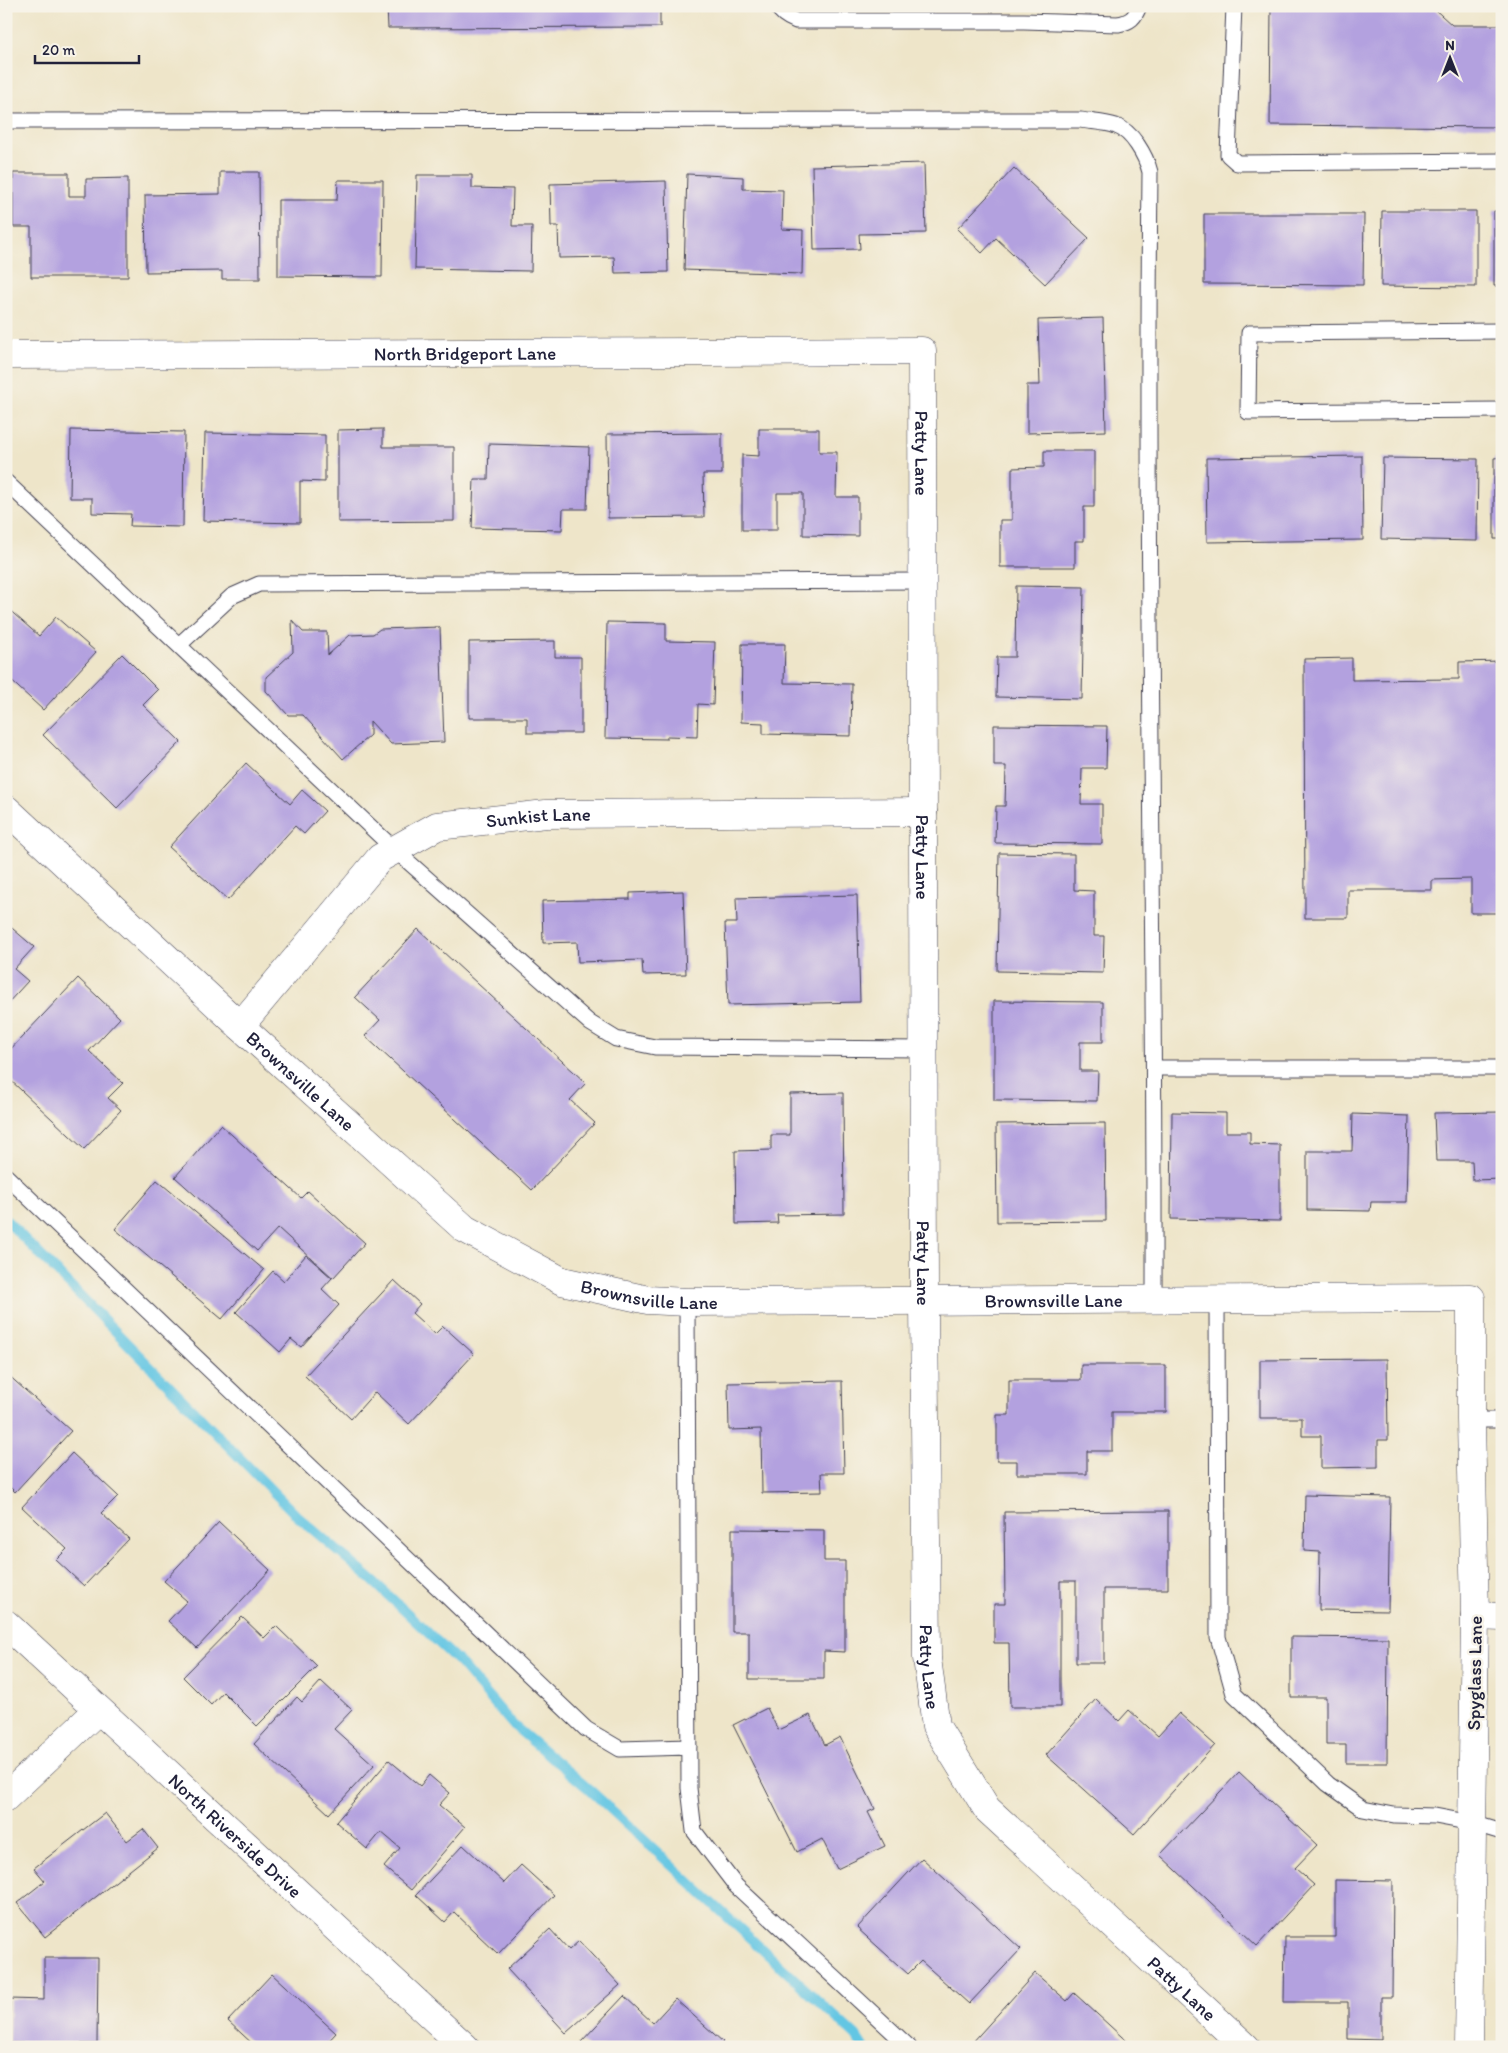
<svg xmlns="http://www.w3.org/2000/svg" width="1508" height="2053" font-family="Itim,sans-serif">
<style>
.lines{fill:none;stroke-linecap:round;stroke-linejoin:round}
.stream{stroke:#64c6e3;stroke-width:10}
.building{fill:#b3a1df}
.service-casing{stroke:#413f50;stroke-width:17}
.minor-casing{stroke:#413f50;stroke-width:29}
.service{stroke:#fff;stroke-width:15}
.minor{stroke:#fff;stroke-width:28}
.labels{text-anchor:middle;stroke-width:5;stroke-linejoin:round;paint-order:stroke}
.street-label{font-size:19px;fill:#22223b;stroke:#f7f3e8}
</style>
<rect width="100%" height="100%" fill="#f7f3e8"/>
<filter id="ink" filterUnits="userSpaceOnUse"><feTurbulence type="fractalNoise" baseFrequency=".02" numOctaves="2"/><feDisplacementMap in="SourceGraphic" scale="10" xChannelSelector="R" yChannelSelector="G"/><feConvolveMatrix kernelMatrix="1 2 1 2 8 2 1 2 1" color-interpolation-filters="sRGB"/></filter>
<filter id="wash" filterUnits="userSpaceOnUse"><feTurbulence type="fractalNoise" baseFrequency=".0096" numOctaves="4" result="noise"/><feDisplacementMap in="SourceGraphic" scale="20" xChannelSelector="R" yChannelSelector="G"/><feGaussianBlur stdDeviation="1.12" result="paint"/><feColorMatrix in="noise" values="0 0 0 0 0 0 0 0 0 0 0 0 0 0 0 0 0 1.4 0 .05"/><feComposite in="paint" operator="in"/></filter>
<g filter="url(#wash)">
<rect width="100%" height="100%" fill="#eee5c9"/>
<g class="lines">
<path class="stream" d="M6,1220L297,1516L373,1581L458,1661L513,1725L590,1790L856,2036L863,2047"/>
</g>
<g id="blocks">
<path class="building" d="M387,6H660V27L388,28Z
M1271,6H1431L1452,25H1502V127L1270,125Z
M924,163L926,233L859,234L860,249L814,250L812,166Z
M1014,168L1089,238L1045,284L996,238L982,253L957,229Z
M220,172H259L260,279H222V271L146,272L145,195L220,194Z
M13,173H69V196H86V179L128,178V277H31V227H13Z
M687,174L743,177V189L783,190L782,229L803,230L802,274L684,270Z
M417,175H472V188L513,189L512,226H532L531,271L415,269Z
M338,180H383L382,277L278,276V200H337Z
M666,181L668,272L615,273L614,257L559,258L558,226H551L550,184Z
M1382,211H1476V287L1381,286Z
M1494,211H1502V286H1494Z
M1204,214H1364L1363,285L1204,284Z
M1103,318L1106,431L1027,433V385H1040L1038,320Z
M383,429V447H454V521L338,522V430Z
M759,429H819V452H837L836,497H858V536L803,535V493H777V530H742V455L759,456Z
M71,430L184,432L183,527L130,526L131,514L92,513V498H70Z
M205,433L325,435V482L300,481V523L203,521Z
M722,433V474H703L704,517L608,518L607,434Z
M489,444L589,447L587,509H563L562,530L472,528L474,479H488Z
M1044,451H1094V507H1084V541H1075V567H1000V520H1012V468L1044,467Z
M1362,456L1363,540L1207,542L1206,458Z
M1502,457V539H1494V458Z
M1383,458L1478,459L1477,541L1381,539Z
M1016,586L1084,587L1082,699L996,697L997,657H1015Z
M6,607L39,636L56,617L96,652L43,710L6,676Z
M292,620L303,632H327L328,655L350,635L373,634L380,629L440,627L444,742L391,744L370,721V735L343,759L303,715H288L266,691V677L293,652Z
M607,622L666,623V641L715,642L713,705L698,704L697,737L667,736V739L605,738Z
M555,641V657H581V733H527V718H469V642Z
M742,644H785L784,683L852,684L851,736L763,734V723L741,722Z
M122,654L158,690L143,705L181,742L117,808L43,735Z
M1352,658V680L1459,679V662L1502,661V913H1471V879L1432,880V890H1348V918H1305L1304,659Z
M994,725L1107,726L1106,768H1082L1081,804H1102V844L995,843L996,806H1005L1006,766H994Z
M246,763L290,804L302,790L325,811L304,834L295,826L228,900L169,847Z
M999,853L1074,854V890L1094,891V936H1104L1103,973L997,971Z
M683,891L686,974L643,975L642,960L578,962L577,942L543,943L542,901L630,899V893Z
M857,895L860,1002L728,1005L725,923H737L736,898Z
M6,923L34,947L14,969L28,981L6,1005Z
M418,929L586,1083L570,1100L595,1123L532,1190L365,1036L380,1020L355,997Z
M78,978L120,1018L89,1051L123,1083L108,1098L121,1110L84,1149L6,1076V1054Z
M994,1001L1103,1002V1042H1080V1071H1098L1097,1101L994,1100Z
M843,1093L844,1214L777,1215L778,1223L736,1224L735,1151L771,1150V1135H790V1094Z
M1172,1112L1226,1113V1132H1250V1144L1280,1145V1221L1171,1219Z
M1502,1112V1179L1473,1180L1472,1161H1436L1434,1113Z
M1353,1114L1409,1116L1407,1202H1371L1370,1211L1307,1210V1151H1352Z
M1105,1123L1106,1221L997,1222L996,1124Z
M221,1125L301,1198L308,1191L365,1243L333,1278L278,1228L257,1251L175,1177Z
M157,1180L264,1270L222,1319L115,1229Z
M306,1255L332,1278L322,1289L339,1305L301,1347L291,1339L280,1352L236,1312L273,1271L284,1281Z
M394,1280L420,1304L412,1313L435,1334L443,1326L474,1354L409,1424L375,1392L351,1419L305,1376Z
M1387,1359L1388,1440H1378V1467L1321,1468V1436H1302V1418H1260V1360Z
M1081,1365H1166V1412H1112V1451H1087V1474H1017V1461H997V1415H1009V1380H1081Z
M6,1373L71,1431L15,1492L6,1483Z
M842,1381L844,1473H821L822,1492L762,1493L761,1429L729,1430L728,1383Z
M72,1453L118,1496L101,1513L129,1539L84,1586L56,1560L67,1549L22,1507Z
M1305,1495L1390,1497L1388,1611L1319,1610L1320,1552L1304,1551Z
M1168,1511V1589H1104V1663H1076V1581H1060V1707H1010L1009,1643H994V1604H1005L1004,1512Z
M219,1522L270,1570L197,1648L168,1621L187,1601L164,1581Z
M732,1529L824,1530V1561H845V1652L824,1651V1679H749V1632H732Z
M242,1617L264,1638L276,1626L317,1666L257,1726L223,1692L211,1705L183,1677Z
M1291,1637L1388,1638L1387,1763H1346V1745H1326V1697H1291Z
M321,1681L352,1710L334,1729L374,1765L329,1814L254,1744L297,1697L302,1702Z
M1096,1699L1119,1721L1129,1710L1158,1736L1179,1713L1215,1745L1134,1834L1046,1755Z
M767,1708L778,1730L810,1715L825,1745L840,1737L875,1809L868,1812L885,1846L837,1869L822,1839L797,1852L733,1725Z
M389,1760L420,1786L429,1775L450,1793L439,1805L465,1827L411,1890L384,1867L400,1848L381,1832L367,1849L336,1822Z
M1239,1772L1317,1845L1295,1868L1314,1885L1257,1946L1160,1855Z
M105,1813L127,1841L143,1829L158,1848L45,1937L17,1903L45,1881L34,1868Z
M463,1845L504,1883L521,1865L554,1895L498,1954L454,1912L445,1922L416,1895Z
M922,1858L1021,1949L969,2004L921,1961L908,1974L857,1928Z
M1335,1880L1393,1881L1392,1997H1381V2040L1348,2039V2002H1284L1285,1937H1335Z
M550,1929L569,1950L579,1941L620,1985L566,2033L507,1969Z
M44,1958H98L97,2044L9,2043L10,1999L44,2000Z
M1035,1973L1067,2001L1074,1993L1133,2047H974L971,2044Z
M272,1974L336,2033L323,2047H256L228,2021Z
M624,1996L653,2023L675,1999L723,2042L718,2047H587L581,2042Z"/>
</g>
</g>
<g filter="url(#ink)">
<use href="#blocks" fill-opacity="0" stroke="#413f50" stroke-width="1"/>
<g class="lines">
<defs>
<path id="service" d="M777,6C781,14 788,18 796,21H1024L1118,24C1130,22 1135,18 1139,6
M1234,6L1228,155L1237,163L1502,161
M6,121L1081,120C1092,122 1105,122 1116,126C1132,131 1146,156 1150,172C1146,547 1155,923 1154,1298
M1502,331L1249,333L1248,412L1502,410
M6,482L395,850L590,1023L616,1039L655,1047L923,1049
M179,645L232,596L259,584L923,581
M1154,1068H1502
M6,1176L586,1729L620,1749L689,1747
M1217,1298L1218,1637L1234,1694L1328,1784L1363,1809L1394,1815L1435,1816L1472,1823L1502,1832
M687,1302L689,1788L694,1831L736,1886L909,2047
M1471,1420H1502"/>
<g id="minor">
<path id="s1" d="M6,355L922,351L924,1300L927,1658L936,1726L987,1809L1246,2047"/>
<path id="s2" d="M6,809L240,1026L465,1229L562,1281L648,1300L687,1302L1471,1298V1420L1475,1616L1469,2047"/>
<path id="s3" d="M240,1026L380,858L437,826L546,814L923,812"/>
<path d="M1475,1616L1502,1617"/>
<path id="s4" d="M6,1624L465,2047"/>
<path d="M6,1797L98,1710"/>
</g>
</defs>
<use href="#service" class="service-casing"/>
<use href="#minor" class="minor-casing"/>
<use href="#service" class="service"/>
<use href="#minor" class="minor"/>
</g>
</g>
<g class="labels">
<g class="street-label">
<text dy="7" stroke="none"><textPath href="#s1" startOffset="459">North Bridgeport Lane</textPath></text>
<text dy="7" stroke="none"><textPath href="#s1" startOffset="1018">Patty Lane</textPath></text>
<text dy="7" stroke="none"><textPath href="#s3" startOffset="386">Sunkist Lane</textPath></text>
<text dy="7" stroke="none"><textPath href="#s1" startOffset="1422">Patty Lane</textPath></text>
<text dy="7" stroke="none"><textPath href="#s2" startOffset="401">Brownsville Lane</textPath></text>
<text dy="7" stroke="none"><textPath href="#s1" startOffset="1828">Patty Lane</textPath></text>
<text dy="7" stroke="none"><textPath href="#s2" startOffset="821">Brownsville Lane</textPath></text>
<text dy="7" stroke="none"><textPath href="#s2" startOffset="1226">Brownsville Lane</textPath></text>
<text dy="7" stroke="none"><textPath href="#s1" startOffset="2232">Patty Lane</textPath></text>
<text transform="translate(1474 1673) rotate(-89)" y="7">Spyglass Lane</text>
<text dy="7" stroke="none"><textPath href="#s4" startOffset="312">North Riverside Drive</textPath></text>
<text dy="7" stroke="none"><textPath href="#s1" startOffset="2654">Patty Lane</textPath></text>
</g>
</g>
<rect width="1508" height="2053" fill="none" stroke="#f7f3e8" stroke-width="25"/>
<g transform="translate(1450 58)" stroke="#f7f3e8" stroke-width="4" paint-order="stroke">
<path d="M0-4L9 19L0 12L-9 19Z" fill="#22223b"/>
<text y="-8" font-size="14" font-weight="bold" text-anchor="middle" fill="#22223b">N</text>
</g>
<path d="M35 55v8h104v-8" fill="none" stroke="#22223b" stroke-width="2.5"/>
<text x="42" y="55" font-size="15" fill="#22223b" stroke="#f7f3e8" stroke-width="4" paint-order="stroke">20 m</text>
</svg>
